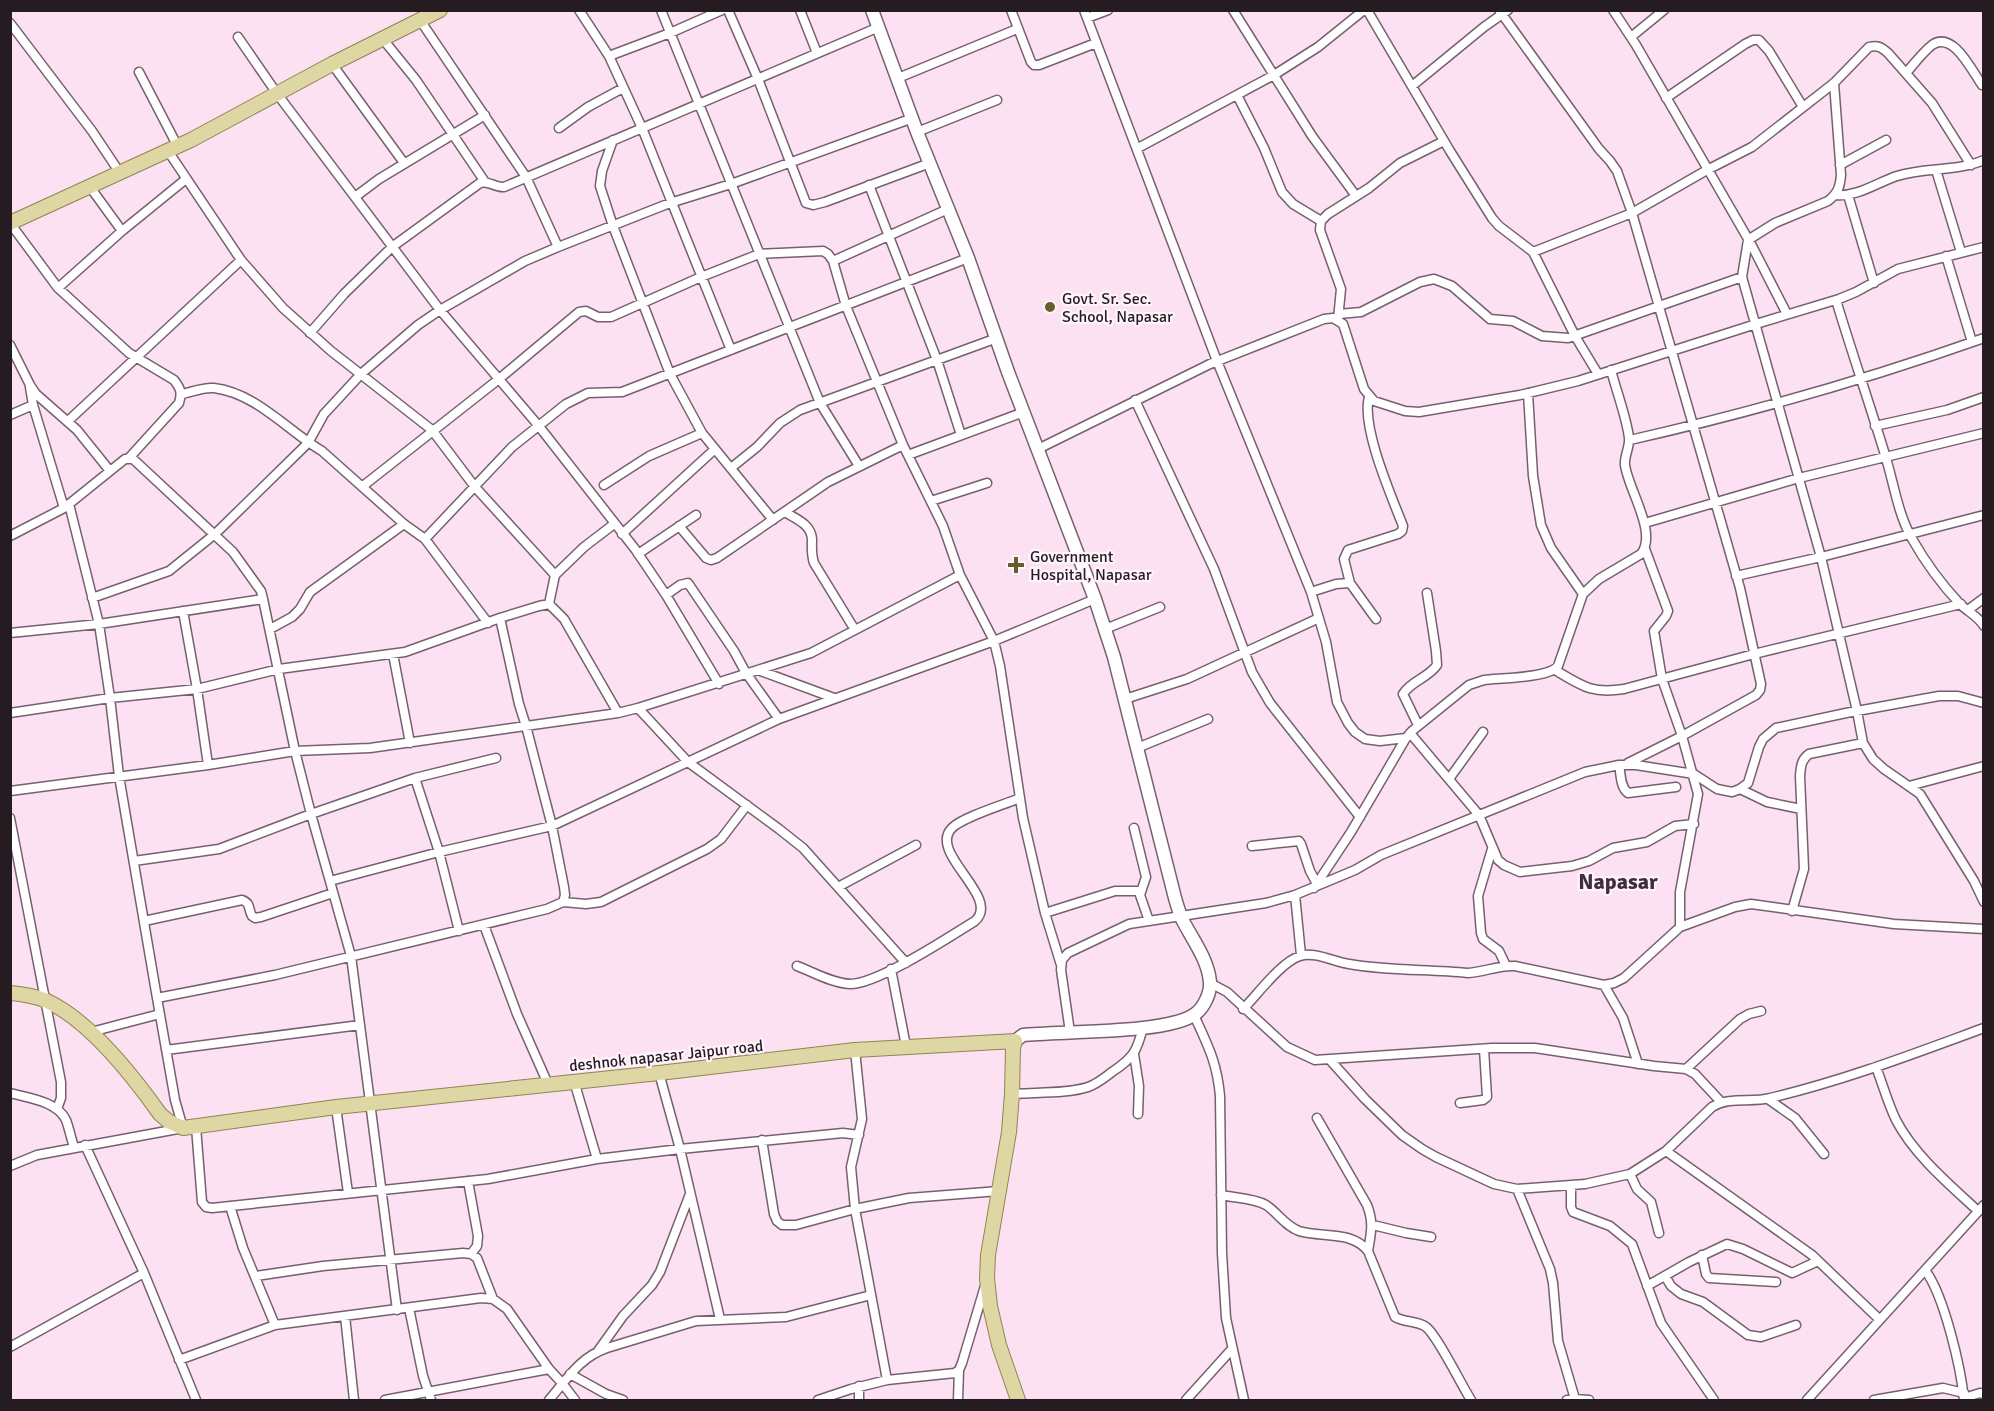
<svg xmlns="http://www.w3.org/2000/svg" width="1994" height="1411" font-family="Signika,sans-serif">
<style>
.lines{fill:none;stroke-linecap:round;stroke-linejoin:round}
.street-casing{stroke:#76606f;stroke-width:11}
.secondary-casing{stroke:#76606f;stroke-width:15}
.primary-casing{stroke:#8f8550;stroke-width:16}
.street{stroke:#fff;stroke-width:8}
.secondary{stroke:#fff;stroke-width:12}
.primary{stroke:#ded7a4;stroke-width:14}
.poi-dot{fill:#665f2c;stroke:#fff4fb;stroke-width:2}
.labels{text-anchor:middle;stroke-width:4.5;stroke-linejoin:round;paint-order:stroke}
.poi-label{font-size:16px;fill:#251c22;stroke:#fff4fb;text-anchor:start}
.street-label{font-size:16px;fill:#251c22;stroke:#fff4fb}
.district-label{font-size:22px;font-weight:bold;fill:#412d3b;stroke:#fff4fb}
</style>
<rect width="100%" height="100%" fill="#fce1f3"/>
<g class="lines">
<defs>
<path id="street" d="M579,10L609,56L642,128L731,350
M661,10L820,403L859,466
M728,10L758,79L806,203L813,205L825,202L930,163
M800,10L817,53
M1011,10L1031,62L1034,65H1039L1096,43
M1084,10L1217,361L1311,592L1326,642L1337,702L1348,723L1355,732L1365,739L1380,741L1406,738
M1233,10L1312,136L1356,196
M1367,10L1450,151L1492,218L1499,226L1533,252L1575,336L1598,374
M1499,10L1599,149L1610,161L1617,171L1632,213L1740,588L1761,684L1760,690L1756,695L1682,736L1628,763
M1613,10L1636,45L1751,244L1787,314
M1087,18L1108,10
M420,20L526,177L558,247
M10,23L92,131L120,173
M238,37L278,95L440,310L538,425L635,549L666,595L719,684
M1631,37L1664,10
M382,38L416,80L485,182
M609,56L670,33L722,10
M332,64L404,163
M139,72L178,147
M1906,73C1914,64 1922,53 1932,45C1953,30 1972,71 1982,85
M898,78L1017,29
M1834,83L1841,175C1840,187 1838,193 1828,201L1775,223L1748,240L1742,277L1821,557L1857,711L1863,743L1873,759L1884,769L1920,794L1974,881L1984,902
M1412,86L1484,27L1508,10
M1237,95L1264,148L1282,192L1293,204L1321,221
M1666,98L1745,44L1753,40H1759L1769,51L1803,107
M559,128L588,107L623,88
M917,132L997,100
M613,140L602,171L600,186L613,226L670,374L702,433L773,520
M1138,148L1274,75L1318,47L1364,10
M168,151L241,260L283,308L331,351L432,430L475,487L555,575
M1840,165L1886,140
M1936,170L1961,252
M869,185L937,360L961,435
M90,187L122,231
M1835,195C1858,197 1876,183 1897,176C1925,167 1956,172 1984,160
M1848,195L1874,283
M355,197L379,179L485,115
M10,223L58,288L69,298L129,353L174,380C181,389 182,393 179,403L129,458
M1533,252L1632,213L1707,170L1752,147L1834,83L1869,47C1878,45 1881,47 1888,53L1932,103L1971,165
M1946,256L1972,342
M833,261L948,209
M58,288L122,231L186,179
M1836,300C1852,353 1870,405 1886,458C1894,485 1898,513 1911,537C1924,560 1942,585 1960,604C1968,612 1978,616 1984,626
M1339,314L1361,312L1420,282L1434,279L1452,286L1490,319L1513,321L1542,336L1568,338L1742,277
M1338,319L1341,289L1320,230L1321,221L1328,214L1369,188L1400,163L1444,141
M310,333L344,294L392,247L480,183C489,180 495,188 504,187L879,27
M10,345L30,385L36,394L77,430L110,471
M30,387L33,405L64,508
M1528,393L1533,476L1541,525L1551,548L1583,594
M182,394C192,392 203,387 214,388C256,393 288,431 322,451L404,524L425,539L488,623
M1135,400L1214,569L1252,672L1270,703L1360,817
M10,415L33,405
M68,421L241,260
M1875,426L1947,410L1984,397
M1630,440C1749,413 1868,379 1984,338
M1038,449L1210,364L1324,319L1333,318L1343,324L1364,389L1374,401L1405,411L1419,412L1520,395L1578,381L1756,324L1839,299L1856,292L1898,269L1984,247
M908,455L1024,412
M731,468L757,447L780,423L800,410L997,338
M604,485L649,456L702,433
M363,486L499,379L579,312L586,311L598,317H611L701,277L759,254L823,251L828,254L833,261L846,306L903,445L943,526L960,575L994,641L1000,666L1023,818L1045,913L1061,965
M931,501L987,483
M785,512C796,519 811,524 812,539C812,548 811,554 814,563L855,630
M1645,523L1799,478L1984,433
M679,526L706,558L711,560L717,558L828,482L903,445
M622,534L715,449
M10,536L64,508L125,459H133L233,552L261,591L263,599L295,751L311,814L351,956L397,1310
M425,539L512,447L566,404L588,393L622,392L968,258
M1645,549L1668,611L1666,616L1654,631L1662,679L1682,736L1698,794L1680,892V927
M638,554L696,515
M1736,576L1821,557L1984,515
M1350,583L1344,559L1348,550L1398,534L1402,531L1403,526C1391,495 1361,427 1369,397
M1311,592L1336,584L1350,583L1376,619
M666,595L680,585L688,583L734,651L746,673L779,719
M92,598L169,571L215,534L308,443L324,414L361,374L418,325L440,310L525,261L558,247L670,203L731,184L913,118
M549,604L555,575L584,547L614,524
M1968,610L1984,598
M183,611L197,689L208,765
M270,629L292,617L300,609L310,592L404,524
M1105,629L1160,607
M10,633L99,624L263,599
M393,654L410,743
M758,670L834,698
M1555,670C1582,686 1591,694 1624,689L1754,654L1961,604
M1125,699L1187,679L1319,618
M638,708L688,762L779,829L803,848L906,963
M10,713L110,698L197,689L279,669L405,652L500,618L539,606L549,604L564,619L618,713
M1418,725L1403,694C1411,681 1428,678 1437,665L1436,651L1427,593
M1410,733L1479,815L1498,860L1504,865L1520,872L1572,866L1589,861L1613,848L1647,842L1675,826L1694,824
M1137,748L1208,719
M1619,765C1621,774 1620,787 1628,793L1676,787
M415,778L439,852L459,931
M1449,779L1483,732
M1909,786L1984,766
M1740,789L1767,802L1801,809
M10,791L208,765L295,751L370,748L618,713L638,708L811,653L960,575
M10,818L61,1082V1098L57,1109
M1134,828L1146,877L1140,895L1149,921
M1252,846L1299,841L1301,844L1310,871L1317,884
M1492,849L1478,896L1481,933L1483,939L1499,951L1506,966
M134,861L219,849L311,814L415,778L496,758
M330,881L439,852L552,826L779,719L994,641L1095,599
M838,887L916,845
M1314,888L1351,832L1406,738L1412,731L1469,685L1484,680C1501,678 1549,678 1558,666L1583,594L1599,579L1641,554C1658,533 1628,489 1625,465C1624,456 1630,447 1629,438C1627,419 1616,390 1611,370
M1295,895L1301,955
M563,902L586,904L601,902L707,849L721,839L747,805
M1792,911L1804,869L1800,776C1801,766 1801,760 1809,754L1863,743
M1045,913L1115,891H1140
M144,921L242,900C251,903 248,909 252,916L255,918L261,917L333,893
M484,925L517,1014L548,1084
M797,966C813,972 832,983 850,984C878,984 949,937 975,921C1002,897 927,853 952,828C963,817 1003,805 1020,798
M891,969L906,1046
M1210,983L1227,992L1287,1047L1315,1060L1492,1048H1535L1654,1066L1686,1069L1695,1074L1721,1102
M1604,985L1623,1018L1638,1064
M157,998L275,975L547,909L563,902L565,895L564,887L552,826L526,726L519,704L500,618
M1243,1009C1258,994 1281,962 1300,956C1315,951 1334,962 1349,964C1388,971 1428,969 1468,973C1484,972 1499,965 1515,966L1604,985L1614,983L1624,978L1680,927L1735,907L1751,904L1894,924L1984,929
M1194,1015C1208,1046 1217,1062 1220,1096L1222,1253L1226,1318L1244,1400
M91,1032L160,1014
M1070,1032L1061,970L1062,960L1068,953L1129,924L1266,903L1295,895L1355,870L1381,855L1585,772L1619,765H1636L1694,774L1717,789L1732,792L1740,789L1748,783L1759,747L1763,739L1776,728L1846,713L1939,696H1958L1984,703
M166,1050L360,1025
M855,1050L862,1119L851,1167L855,1209L887,1380
M1134,1054L1139,1086L1138,1114
M1330,1060L1365,1099L1402,1135L1422,1149L1436,1157L1494,1184L1517,1189L1585,1184L1630,1174L1666,1151L1712,1107C1730,1096 1751,1103 1770,1098C1843,1081 1913,1054 1984,1028
M1876,1067C1883,1085 1888,1104 1896,1120C1914,1155 1950,1185 1978,1211
M1686,1069L1740,1019L1749,1014L1761,1011
M659,1073L680,1149L720,1319
M574,1081L597,1159
M10,1093C28,1098 57,1101 66,1120C69,1128 71,1138 74,1147
M1012,1094C1035,1092 1067,1094 1088,1087C1097,1084 1104,1078 1112,1072C1133,1058 1137,1052 1143,1027
M1768,1099L1795,1118L1824,1154
M1460,1103L1483,1100L1487,1097L1484,1049
M336,1107L348,1193
M1317,1118L1367,1205C1374,1223 1371,1233 1368,1251
M196,1127L202,1202L206,1207L212,1208L488,1179L597,1159L680,1149L843,1133L859,1135
M762,1140L774,1214L777,1221L782,1225H796L855,1209L909,1198L999,1191
M85,1145L144,1273L196,1400
M1666,1151L1812,1255L1879,1319
M10,1166L37,1155L183,1128L175,1100L157,998L119,776L110,698L99,624L69,504
M1630,1174L1637,1189L1651,1202L1659,1233
M468,1181L478,1236L477,1246L471,1254
M1571,1186V1207L1573,1212L1610,1226L1632,1244L1661,1323L1714,1400
M1517,1189L1550,1269L1553,1283L1558,1341L1575,1399
M1221,1195C1235,1198 1254,1198 1266,1205C1278,1213 1285,1226 1299,1231C1322,1238 1351,1230 1368,1251L1395,1317C1405,1323 1417,1320 1426,1327C1437,1335 1462,1386 1471,1400
M230,1206L243,1248L275,1325
M1373,1225L1406,1233L1431,1237
M1702,1255L1706,1274L1709,1278L1776,1282
M1925,1270C1944,1295 1961,1368 1964,1400
M256,1276L323,1266L463,1253L471,1254L477,1258L493,1299
M1665,1276L1671,1286L1681,1294L1703,1302L1748,1335L1761,1337L1796,1325
M1647,1286L1689,1262L1727,1244L1743,1249L1792,1273L1818,1261
M409,1308L423,1376L431,1400
M345,1316L354,1400
M10,1347L144,1273
M598,1351L623,1316L652,1285L660,1272L690,1194
M179,1360L275,1325L481,1298L493,1299L507,1309L549,1369L562,1383L575,1400
M570,1374L606,1394L623,1400
M859,1386V1400
M1964,1398L1980,1393L1984,1394
M385,1400L549,1369
M549,1400C567,1379 580,1357 607,1348L696,1321L786,1317L871,1295
M818,1400L851,1389L887,1380L955,1373L959,1370L962,1363L985,1286
M958,1400L959,1370
M1186,1400L1232,1349
M1567,1400L1575,1399L1589,1400
M1807,1400L1984,1205
M1874,1400L1943,1388L1964,1393"/>
<path id="secondary" d="M872,10L917,132L968,258L1008,372L1095,599L1114,657L1175,898C1177,905 1179,912 1182,919C1192,939 1208,959 1210,982C1211,992 1204,1008 1195,1014C1169,1034 1060,1031 1023,1035L1015,1041"/>
<path id="primary" d="M10,223L191,140L332,64L440,10
M10,993C23,994 35,996 47,1001C90,1021 133,1076 160,1114L168,1121L183,1128L336,1107L659,1073L855,1050L1015,1041L1013,1048L1012,1094L1009,1132L988,1255L987,1278L990,1306L999,1345L1018,1400"/>
</defs>
<use href="#street" class="street-casing"/>
<use href="#secondary" class="secondary-casing"/>
<use href="#primary" class="primary-casing"/>
<use href="#street" class="street"/>
<use href="#secondary" class="secondary"/>
<use href="#primary" class="primary"/>
</g>
<g class="poi-dot">
<circle cx="1050" cy="307" r="6"/>
<path d="M1013 556h6v6h6v6h-6v6h-6v-6h-6v-6h6z"/>
</g>
<g class="labels">
<g class="poi-label">
<text x="1062" y="304">Govt. Sr. Sec.<tspan x="1062" dy="18">School, Napasar</tspan></text>
<text x="1030" y="562">Government<tspan x="1030" dy="18">Hospital, Napasar</tspan></text>
</g>
<g class="street-label">
<text transform="translate(666 1055) rotate(-6)" y="6">deshnok napasar Jaipur road</text>
</g>
<g class="district-label">
<text x="1618" y="889">Napasar</text>
</g>
</g>
<rect width="1994" height="1411" fill="none" stroke="#251c22" stroke-width="24"/>
</svg>
